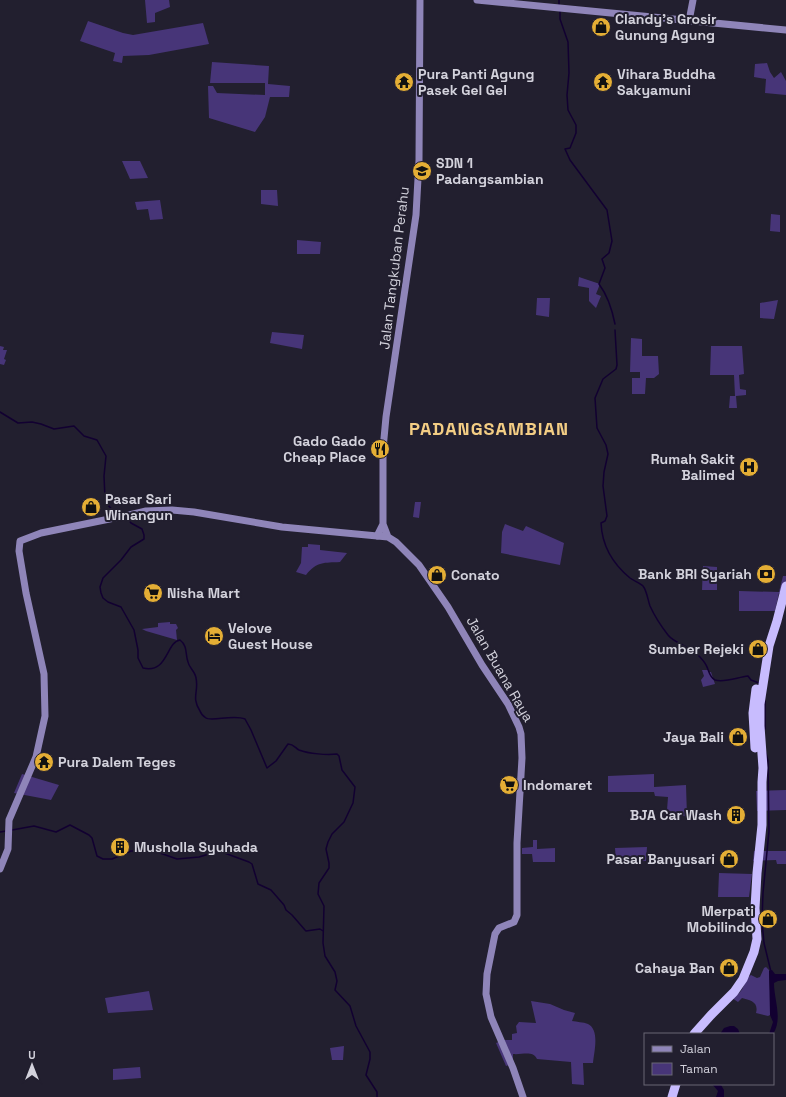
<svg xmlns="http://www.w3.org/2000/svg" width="786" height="1097" font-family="'Space Grotesk',sans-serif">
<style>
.green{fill:#473578}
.water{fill:#120031}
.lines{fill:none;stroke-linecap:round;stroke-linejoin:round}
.stream{stroke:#120031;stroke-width:1.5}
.secondary{stroke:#8f85b9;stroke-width:7}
.highway{stroke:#c8bcfe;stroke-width:9}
.labels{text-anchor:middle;stroke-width:4;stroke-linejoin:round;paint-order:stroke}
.poi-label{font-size:14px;font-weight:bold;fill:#d3d2dc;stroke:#221f2f;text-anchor:start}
.street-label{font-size:14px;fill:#d3d2dc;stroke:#221f2f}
.district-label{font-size:18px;font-weight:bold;letter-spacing:1px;fill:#f3cd84;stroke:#221f2f}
</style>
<rect width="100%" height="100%" fill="#221f2f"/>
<path class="green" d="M145,0H169L170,7L155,13V22L147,23Z
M88,21L123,33L133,35L203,23L209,44L149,55L123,56L122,63L113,61L115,53L80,41Z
M212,62L269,66L268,84L290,86L289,97H270L265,117L255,132L209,118L208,86H213L217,93L265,95V83H210Z
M767,63L770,72L774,78L781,72L786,81V95L765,93L766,79L754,77L755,64Z
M122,161H140L148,178L130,179Z
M261,190H277L278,206L261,204Z
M160,200L163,219L150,220L148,209L137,210L135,202Z
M771,214L780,215V232L770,231Z
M297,240L321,242L320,254H297Z
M579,277L600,284L596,294L601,296L596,308L589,301V288L578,286Z
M537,298H550L549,317L536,315Z
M778,300L774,319L760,318V303Z
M272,332L304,335L302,349L270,343Z
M631,338L642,339V356H658L659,374L654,378H646L645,394H632V378H640V372H630Z
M0,346L4,347L3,350H7L4,359L6,360L4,365L0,364Z
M711,346H742L744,374L739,375L740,389L746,390V395L736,396L737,408H729L730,396H735L734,375H710Z
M415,502H421L419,518L413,517Z
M505,524L523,531L526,526L564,543L560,565L501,553L502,532Z
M308,544L320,545V550L347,553L340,562C324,563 317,561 306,575L296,572L301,563L302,547H308Z
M703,566L717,567V590H702Z
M783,576H786V593H779L775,611H739V591L779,592Z
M170,622V624H176L178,628L176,630L177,640L146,631L142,629L158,627V623Z
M702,670H708V672H711L715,684L703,687L701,680L704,676Z
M22,774L59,785L51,800L14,793Z
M654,774V787L686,785L687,817L667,810L668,797L655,796L654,792H608V776Z
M786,790V810L757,811L756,791Z
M533,840H537V849L555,848V862H533L532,854H522V848L533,847Z
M647,847L646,861L616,862L615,848Z
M754,851H786V864H777L776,860L753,861Z
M719,873L752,874L749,897H718Z
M766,967L769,970L771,1011L770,1015L768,1016L756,1013C759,1002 750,1000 742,998L738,1002L732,998C735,994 737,995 740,992C745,987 744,979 751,975L757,978L760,977L764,968Z
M149,991L153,1010L108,1013L105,998Z
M531,1001L550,1004L564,1010L575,1013L572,1021C577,1022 583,1022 588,1024C600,1030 594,1052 593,1063H583L584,1085L572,1084L571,1062L537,1059C533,1050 522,1055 513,1054V1064L506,1066L496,1043L503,1040H512V1034L517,1033L516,1026L519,1022L536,1023Z
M344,1046L343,1060H332L330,1048Z
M140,1067L141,1078L113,1080V1069Z"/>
<path class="water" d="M772,970L775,974H786V980L778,981L774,983C774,1000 783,1019 773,1034H769L773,1022L770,1015L769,971Z
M730,1026H734L738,1029L740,1034H720L724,1028Z
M712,1084L721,1085L724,1090V1097H716L718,1091Z"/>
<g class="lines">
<path class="stream" d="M559,0V6
M560,10V19L568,42L569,73L567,95L568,110L576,125V133L570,148L565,149L570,160L607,210L612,241L609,253L602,259L605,268L599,284C608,296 612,309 615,324
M615,330L617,365L616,369L603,379L595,398L597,428L606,445L608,454L604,472L603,486L607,516L605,521L601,523C602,546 613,564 630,578C634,581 640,583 643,586C647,591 648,601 650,606C655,617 661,626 668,635C674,643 690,647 698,655C701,658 704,661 706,665C709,670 709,677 715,680C725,683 738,677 748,676L751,680L759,683
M0,412L18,423L32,422L41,424L54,429L74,426L84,436L97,440L106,456L104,476L105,498L108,505L115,513H122
M128,518L131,523L142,529L144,535V539L131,547L121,560L103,578L100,587L101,593L103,598L108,602L121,607L134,630L138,650V658L143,668C168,674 166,642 180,640C188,646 185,654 188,662C189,668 195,671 196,678C199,692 191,697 200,711C201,714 203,716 206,718C212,722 233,714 245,719L251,730L267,768L276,761L288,744C294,744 295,748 299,750C309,754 327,755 337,754L339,756L342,770L355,787L353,803L344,822L332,834L328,842L326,849L329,863V868L319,883L318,894L324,906L323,943L325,956L335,972L337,981L335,990L350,1006L356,1026L370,1052V1059L366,1075L377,1092V1097
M765,729V701
M766,753L768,761L769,831L763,893L762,921L764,943L771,972
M12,830L34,826L56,832L70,825L89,835L92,838L97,856L103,859H112L131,851H149L160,853L177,859L199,857L219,851L249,862L252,864L258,884L271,890L284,905L286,910L292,915L305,930L306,931L320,929L323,931
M0,832L6,831"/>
<path class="secondary" d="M477,0L786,30
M689,21L693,0
M383,524L388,537L396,542L419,565L448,607L482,665L508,704L519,727L521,734L522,758L517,843V915L514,922L499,928L495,934L487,974L486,994L491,1017L513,1068L523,1097
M377,536L383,524V449L386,417L416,215L419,160L420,0
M0,869L8,849L9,820L36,757L45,716L44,674L26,593L19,551L20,541L41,533L129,515L146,511L172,510L194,512L282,527L388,537"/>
<path class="highway" d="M755,748L753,713L756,689
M694,1034L711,1015L734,992L743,979L754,952L757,939L755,908L757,873L762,825V782L763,768L760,726V704L769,646L777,621L786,586
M672,1097L676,1084"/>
</g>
<defs>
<symbol id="shop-disc" viewBox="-11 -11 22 22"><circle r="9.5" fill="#e4ae35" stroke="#221f2f"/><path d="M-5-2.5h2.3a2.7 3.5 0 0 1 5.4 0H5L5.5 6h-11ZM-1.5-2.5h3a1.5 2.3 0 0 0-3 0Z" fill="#111"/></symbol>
<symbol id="temple-disc" viewBox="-11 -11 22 22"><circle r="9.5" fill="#e4ae35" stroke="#221f2f"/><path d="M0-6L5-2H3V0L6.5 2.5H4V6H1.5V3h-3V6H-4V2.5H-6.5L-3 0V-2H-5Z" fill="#111"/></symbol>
<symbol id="school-disc" viewBox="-11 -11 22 22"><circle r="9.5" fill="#e4ae35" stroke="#221f2f"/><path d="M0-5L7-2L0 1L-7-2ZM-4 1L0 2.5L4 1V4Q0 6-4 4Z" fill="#111"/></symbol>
<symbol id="restaurant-disc" viewBox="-11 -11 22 22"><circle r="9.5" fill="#e4ae35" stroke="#221f2f"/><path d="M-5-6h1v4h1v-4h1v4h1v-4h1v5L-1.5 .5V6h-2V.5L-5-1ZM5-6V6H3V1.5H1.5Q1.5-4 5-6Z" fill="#111"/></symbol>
<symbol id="hospital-disc" viewBox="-11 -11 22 22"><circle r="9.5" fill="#e4ae35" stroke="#221f2f"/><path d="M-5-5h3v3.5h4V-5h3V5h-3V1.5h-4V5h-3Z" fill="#111"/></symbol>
<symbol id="bank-disc" viewBox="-11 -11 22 22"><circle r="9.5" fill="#e4ae35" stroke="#221f2f"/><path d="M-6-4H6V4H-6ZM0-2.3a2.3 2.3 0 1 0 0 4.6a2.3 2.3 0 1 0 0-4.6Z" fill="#111"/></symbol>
<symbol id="supermarket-disc" viewBox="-11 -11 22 22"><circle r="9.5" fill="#e4ae35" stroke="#221f2f"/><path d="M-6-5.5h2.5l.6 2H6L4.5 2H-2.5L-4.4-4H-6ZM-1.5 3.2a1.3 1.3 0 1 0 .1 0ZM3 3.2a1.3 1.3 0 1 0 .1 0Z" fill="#111"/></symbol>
<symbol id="hotel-disc" viewBox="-11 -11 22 22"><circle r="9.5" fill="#e4ae35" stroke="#221f2f"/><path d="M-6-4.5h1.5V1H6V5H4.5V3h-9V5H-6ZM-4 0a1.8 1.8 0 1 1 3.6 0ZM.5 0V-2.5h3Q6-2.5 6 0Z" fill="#111"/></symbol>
<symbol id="building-disc" viewBox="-11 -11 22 22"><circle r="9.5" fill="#e4ae35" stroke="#221f2f"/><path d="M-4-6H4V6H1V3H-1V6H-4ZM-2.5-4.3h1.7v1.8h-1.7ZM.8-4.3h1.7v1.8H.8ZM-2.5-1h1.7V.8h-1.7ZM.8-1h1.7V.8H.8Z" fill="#111"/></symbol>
</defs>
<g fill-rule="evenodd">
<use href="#shop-disc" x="590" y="16" width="22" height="22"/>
<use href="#temple-disc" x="393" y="71" width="22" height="22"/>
<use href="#temple-disc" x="592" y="71" width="22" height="22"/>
<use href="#school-disc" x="411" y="160" width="22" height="22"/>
<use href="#restaurant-disc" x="369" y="438" width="22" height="22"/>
<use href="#hospital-disc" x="738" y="456" width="22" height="22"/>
<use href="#shop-disc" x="80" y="496" width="22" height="22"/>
<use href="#bank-disc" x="755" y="563" width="22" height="22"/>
<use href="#shop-disc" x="426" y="564" width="22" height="22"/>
<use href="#supermarket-disc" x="142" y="582" width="22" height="22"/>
<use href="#hotel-disc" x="203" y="625" width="22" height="22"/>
<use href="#shop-disc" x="747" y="638" width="22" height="22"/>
<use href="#shop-disc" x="727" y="726" width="22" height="22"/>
<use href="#temple-disc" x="33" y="751" width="22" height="22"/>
<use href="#supermarket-disc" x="498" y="774" width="22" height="22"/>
<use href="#building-disc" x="725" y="804" width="22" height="22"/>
<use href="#building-disc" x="109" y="836" width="22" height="22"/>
<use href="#shop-disc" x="718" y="848" width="22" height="22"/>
<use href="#shop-disc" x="757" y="908" width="22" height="22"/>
<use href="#shop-disc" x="718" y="957" width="22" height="22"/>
</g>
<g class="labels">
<g class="poi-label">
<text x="615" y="24">Clandy's Grosir<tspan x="615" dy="16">Gunung Agung</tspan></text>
<text x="418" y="79">Pura Panti Agung<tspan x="418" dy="16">Pasek Gel Gel</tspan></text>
<text x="617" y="79">Vihara Buddha<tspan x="617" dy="16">Sakyamuni</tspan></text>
<text x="436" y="168">SDN 1<tspan x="436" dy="16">Padangsambian</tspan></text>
<text x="366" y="446" text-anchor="end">Gado Gado<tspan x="366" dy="16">Cheap Place</tspan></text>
<text x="735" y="464" text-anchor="end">Rumah Sakit<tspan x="735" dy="16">Balimed</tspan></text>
<text x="105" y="504">Pasar Sari<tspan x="105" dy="16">Winangun</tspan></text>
<text x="752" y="579" text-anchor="end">Bank BRI Syariah</text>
<text x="451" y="580">Conato</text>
<text x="167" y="598">Nisha Mart</text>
<text x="228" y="633">Velove<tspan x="228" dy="16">Guest House</tspan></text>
<text x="744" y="654" text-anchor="end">Sumber Rejeki</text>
<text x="724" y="742" text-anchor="end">Jaya Bali</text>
<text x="58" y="767">Pura Dalem Teges</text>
<text x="523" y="790">Indomaret</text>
<text x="722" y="820" text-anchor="end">BJA Car Wash</text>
<text x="134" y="852">Musholla Syuhada</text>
<text x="715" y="864" text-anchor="end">Pasar Banyusari</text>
<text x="754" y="916" text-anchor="end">Merpati<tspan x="754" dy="16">Mobilindo</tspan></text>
<text x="715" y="973" text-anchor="end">Cahaya Ban</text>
</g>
<g class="street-label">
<text transform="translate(394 268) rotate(-83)" y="5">Jalan Tangkuban Perahu</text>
<text transform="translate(500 669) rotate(60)" y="5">Jalan Buana Raya</text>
</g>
<g class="district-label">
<text x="489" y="435">PADANGSAMBIAN</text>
</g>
</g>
<rect x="644" y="1033" width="130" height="52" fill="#221f2f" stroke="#696774"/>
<rect x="652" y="1046" width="20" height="6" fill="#8f85b9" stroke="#696774"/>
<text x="680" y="1053" font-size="12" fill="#d3d2dc">Jalan</text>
<rect x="652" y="1063" width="20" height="12" fill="#473578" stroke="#696774"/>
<text x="680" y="1073" font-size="12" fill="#d3d2dc">Taman</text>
<g transform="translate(32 1065)" stroke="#221f2f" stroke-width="3" paint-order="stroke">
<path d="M0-3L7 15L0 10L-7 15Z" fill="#d3d2dc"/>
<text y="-6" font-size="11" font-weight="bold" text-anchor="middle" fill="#d3d2dc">U</text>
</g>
</svg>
